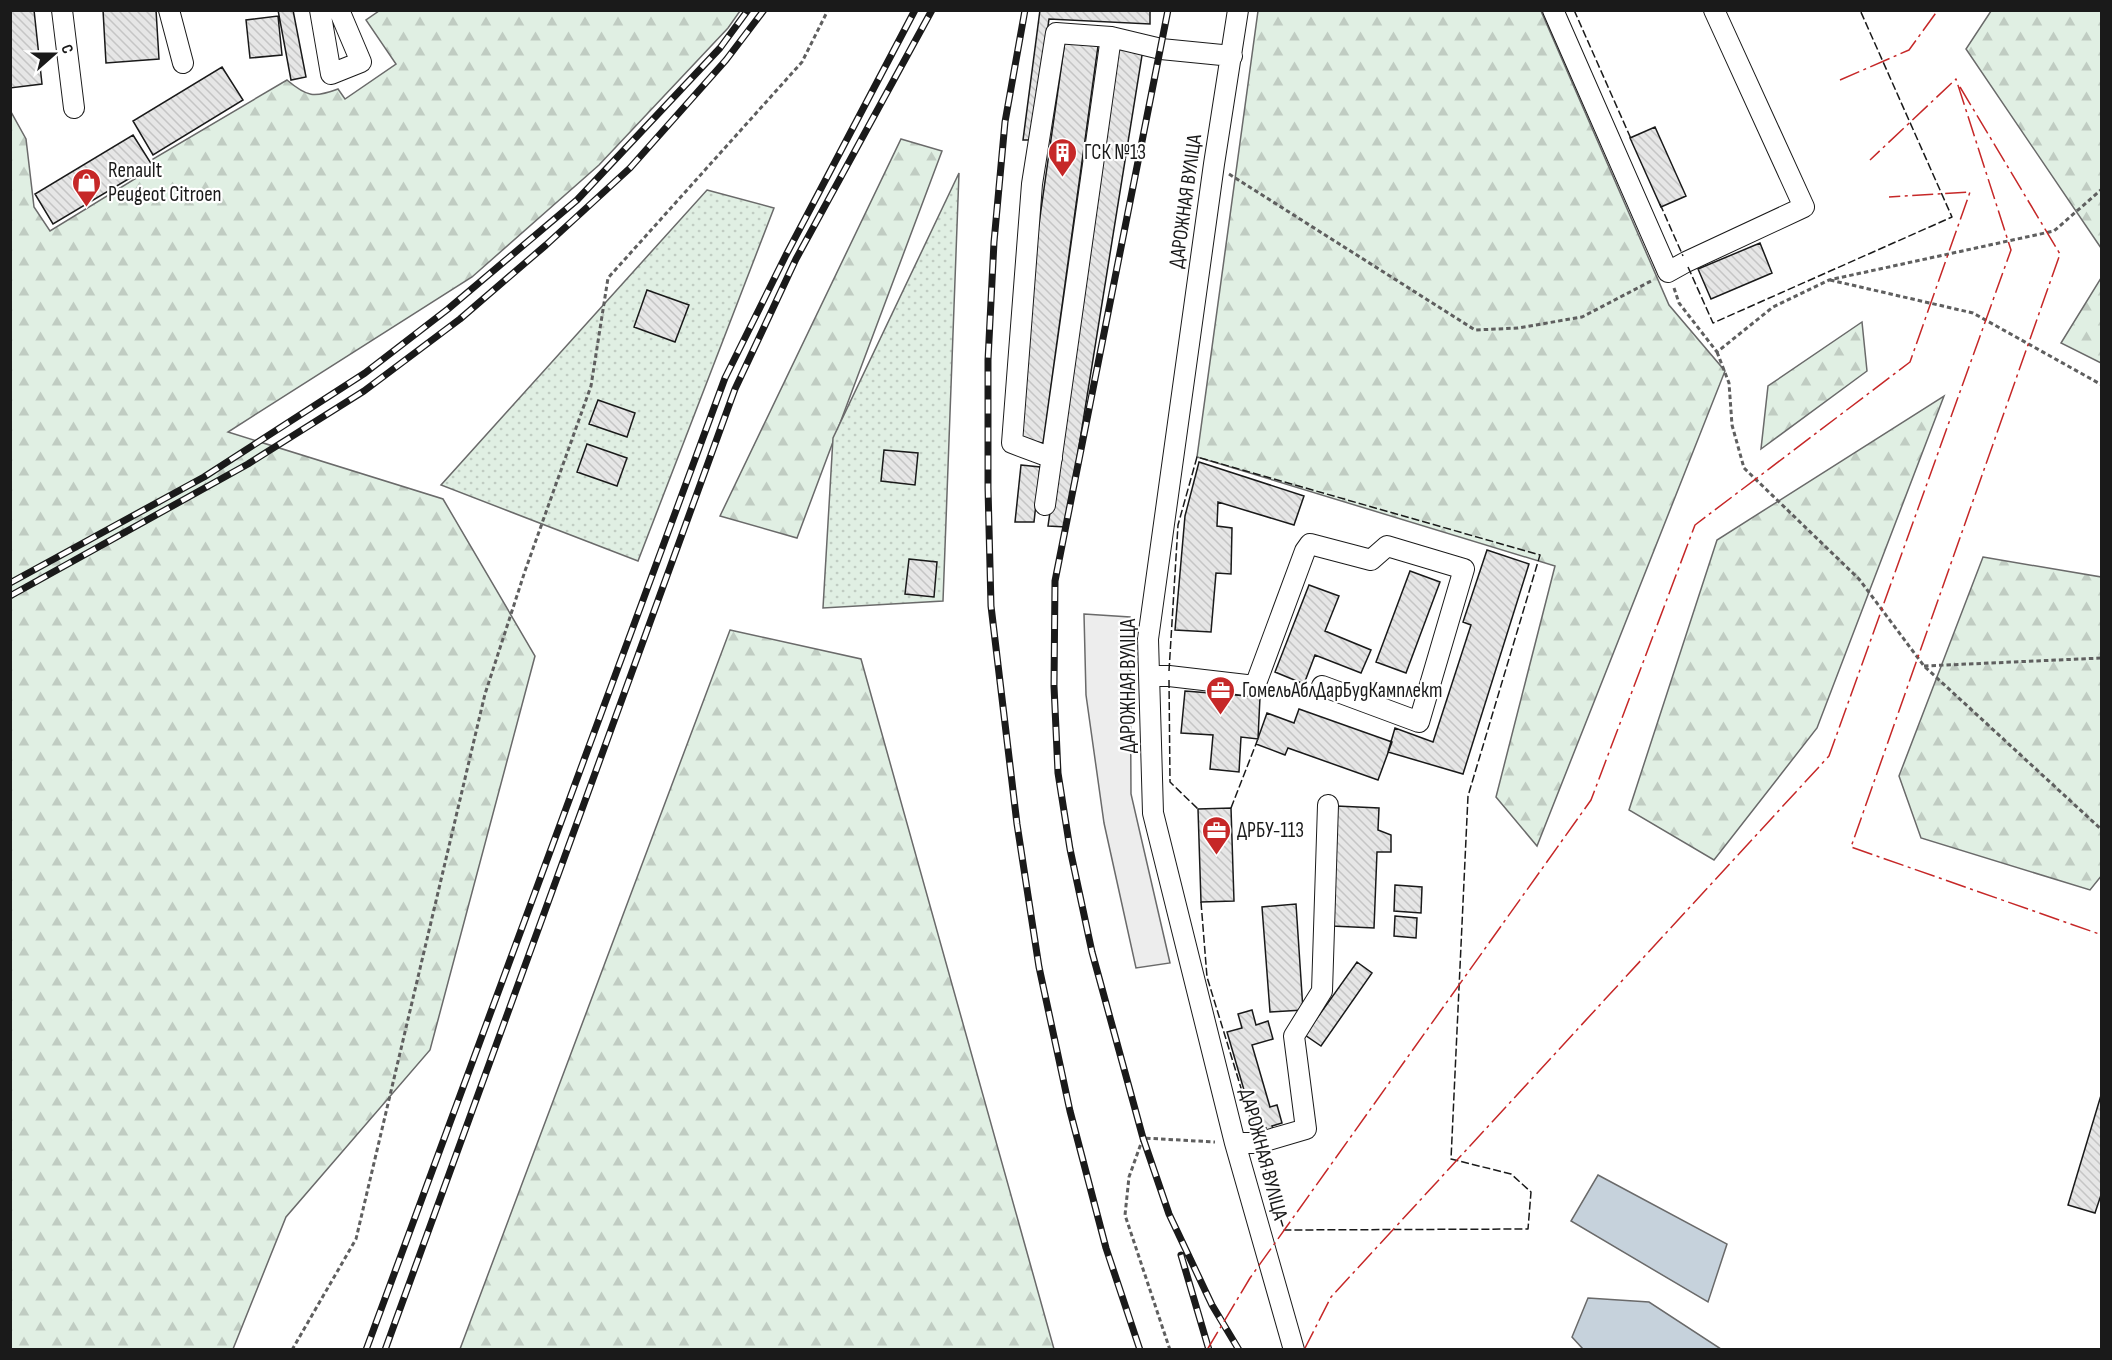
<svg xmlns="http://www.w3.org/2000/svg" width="2112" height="1360" font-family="'Sofia Sans Condensed',sans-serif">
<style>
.forest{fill:url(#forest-firs);stroke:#6a6a6a;stroke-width:1.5}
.garden{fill:url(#garden-dots);stroke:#6a6a6a;stroke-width:1.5}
.parking{fill:#ededed;stroke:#6a6a6a;stroke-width:1.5}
.water{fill:#c6d2dc;stroke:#6a6a6a;stroke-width:1.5}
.building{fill:url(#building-back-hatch);stroke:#1a1a1a;stroke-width:1.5}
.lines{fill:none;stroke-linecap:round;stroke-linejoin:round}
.minor-casing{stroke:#1a1a1a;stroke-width:22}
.path{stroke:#5f5f5f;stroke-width:3;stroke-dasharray:4.5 3;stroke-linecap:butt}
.minor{stroke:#fff;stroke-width:20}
.rail-casing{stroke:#1a1a1a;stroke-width:7}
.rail{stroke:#fff;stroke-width:4.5;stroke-dasharray:14;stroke-linecap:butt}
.fence{stroke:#1a1a1a;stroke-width:1.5;stroke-dasharray:8 3;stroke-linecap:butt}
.power{stroke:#c62828;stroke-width:1.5;stroke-dasharray:21 4.5 3 4.5;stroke-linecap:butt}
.labels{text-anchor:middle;stroke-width:4.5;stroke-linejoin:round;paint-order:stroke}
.poi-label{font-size:21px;fill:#1a1a1a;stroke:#fff;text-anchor:start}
.street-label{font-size:21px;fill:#1a1a1a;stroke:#fff}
</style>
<defs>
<pattern id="forest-firs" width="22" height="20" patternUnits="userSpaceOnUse" patternTransform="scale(1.5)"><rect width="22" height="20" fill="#e0efe3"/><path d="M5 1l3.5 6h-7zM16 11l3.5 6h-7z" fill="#c0ccc2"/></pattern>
<pattern id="garden-dots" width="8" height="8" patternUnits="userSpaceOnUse" patternTransform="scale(1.5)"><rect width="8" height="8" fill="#e0efe3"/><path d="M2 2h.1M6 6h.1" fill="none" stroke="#c0ccc2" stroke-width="1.8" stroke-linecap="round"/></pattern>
<pattern id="building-back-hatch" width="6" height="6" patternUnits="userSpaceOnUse" patternTransform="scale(1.5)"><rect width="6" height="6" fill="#e6e6e6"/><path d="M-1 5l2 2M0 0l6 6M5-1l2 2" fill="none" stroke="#c5c5c5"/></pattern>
</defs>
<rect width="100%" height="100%" fill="#fff"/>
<path class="forest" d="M379,11H740L728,28L599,165L472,277L228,432L443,499L535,656L430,1050L286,1217L233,1349H11V112L26,139L34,207L50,231L156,166L153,159L287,80C307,97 314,98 338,89L345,99L396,64L366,20Z
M1258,11H1541L1669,305L1725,371L1537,846L1496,797L1555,566L1197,457Z
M1991,11H2101V248L1966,49Z
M901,139L942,151L797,538L720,516Z
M2101,278L2102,363H2101L2061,343Z
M1862,322L1867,371L1761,449L1768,386Z
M1944,396L1817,728L1714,860L1629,810L1717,540Z
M1983,557L2101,577L2102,875L2090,890L1921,838L1899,776Z
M730,630L861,659L1054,1349H460Z"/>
<path class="garden" d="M959,173L943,601L823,608L833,438Z
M707,190L774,208L638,561L441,485Z"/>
<path class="parking" d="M1084,614L1130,617L1131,794L1170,963L1136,968L1104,823L1086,695Z"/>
<path class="water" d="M1598,1175L1727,1244L1708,1302L1571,1221Z
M1588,1298L1649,1302L1721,1349H1583L1572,1337Z"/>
<path class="building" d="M10,10H34L42,84L10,88Z
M103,10H156L159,59L106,63Z
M278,10H293L306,77L291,80Z
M1040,10H1150V24L1049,19L1032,140H1023Z
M278,16L282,55L250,58L246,20Z
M1065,41L1098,46L1043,443L1019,440L1027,308Z
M1118,45L1143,49L1066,527L1048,526Z
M222,67L243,100L153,155L133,121Z
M1655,127L1686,196L1661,207L1630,138Z
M133,135L152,165L53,224L35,194Z
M1760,243L1772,273L1711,299L1698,269Z
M647,290L689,305L675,342L634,327Z
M598,400L635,413L627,437L589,424Z
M587,444L627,458L617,486L577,472Z
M884,450L918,453L915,485L881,481Z
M1199,462L1304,496L1294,525L1218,502L1217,526L1232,528L1231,574L1216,573L1211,632L1175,630L1185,516Z
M1021,465L1040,467L1034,522H1015Z
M1487,550L1529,564L1463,774L1388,752L1395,728L1433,742L1471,625L1463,622Z
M909,559L937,562L934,597L905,594Z
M1410,571L1440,582L1406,673L1376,662Z
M1309,585L1339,596L1325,631L1371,650L1361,673L1315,655L1304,684L1275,672Z
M1185,691L1260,697L1258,739L1241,737L1239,772L1210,769L1213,735L1181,733Z
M1299,709L1392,742L1378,780L1288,748L1285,755L1256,744L1267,713L1294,723Z
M1336,806L1379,808L1378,830L1391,835V852H1377L1374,928L1332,926Z
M1231,808L1234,901L1201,902L1198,809Z
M1395,885L1422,887L1421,913L1394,911Z
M1296,904L1303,1010L1270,1012L1262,907Z
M1395,916L1417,918L1416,938L1394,936Z
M1357,962L1372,973L1321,1046L1305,1035Z
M1252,1010L1256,1025L1268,1021L1273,1039L1252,1045L1270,1107L1277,1105L1282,1123L1272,1126L1274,1131L1267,1133L1266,1128L1256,1131L1227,1032L1242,1028L1238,1014Z
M2102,1092V1192L2095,1213L2068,1205Z"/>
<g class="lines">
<defs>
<path id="minor" d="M62,10L74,108
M169,10L183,63
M320,10L331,74L361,62L339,10
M1238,10L1214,164L1148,639L1153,813L1235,1143L1294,1350
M1553,10L1668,272L1686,262L1804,207L1714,10
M1052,458L1012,443L1032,184L1056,33L1111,37
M1045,505L1111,37L1161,49L1232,56
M1149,676H1169L1255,686L1305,551L1310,544L1371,560L1387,546L1464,569L1419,722L1322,686
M1235,1143H1258L1306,1129L1294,1036L1322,991L1328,805"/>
</defs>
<use href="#minor" class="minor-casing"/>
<path class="path" d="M1229,174L1475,330L1518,328L1582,317L1653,280
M1830,280L1973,313L2102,385
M1674,288L1679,303L1717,352L1773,307L1829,280L2054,231L2102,189
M1717,352L1729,383L1732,425L1744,468L1859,579L1924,666L2102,830
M1924,666L2102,658
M292,1350L356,1239L485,694L525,571L591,386L608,278L802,62L828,10
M1170,1350L1125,1215L1129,1177L1143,1138L1215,1142"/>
<use href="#minor" class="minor"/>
<defs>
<path id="rail" d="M1025,10L1005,122L994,242L988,360V488L991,606L1017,824L1039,967L1070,1111L1106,1248L1140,1350
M1168,10L1055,581L1054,686L1058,773L1070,849L1092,952L1143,1138L1169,1214L1212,1305L1239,1350
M10,583L204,477L365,373L448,309L577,200L720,48L748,10
M10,596L248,464L364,391L460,319L546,245L630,168L726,60L764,10
M1181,1255L1209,1350
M366,1350L725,378L786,255L915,10
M385,1350L735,389L796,259L932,10"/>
</defs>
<use href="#rail" class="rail-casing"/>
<use href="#rail" class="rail"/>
<path class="fence" d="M1574,10L1632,141
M1660,204L1683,256
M1688,267L1713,323L1952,217L1860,10
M1169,671L1178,525L1197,457L1540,555L1468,796L1451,1159L1511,1174L1531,1192L1528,1229L1284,1230L1259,1148
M1169,680L1170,782L1198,809
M1231,808L1256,744
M1201,902L1207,977L1256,1137"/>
<path class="power" d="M1840,80L1909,50L1938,10
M1960,87L2060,254L1851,847L2102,935
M1207,1350L1250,1278L1591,800L1695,525L1910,362L1970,192L1889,197
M1304,1350L1331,1297L1829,756L2011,250L1956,79L1870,160"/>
</g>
<defs>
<symbol id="building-pin" viewBox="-11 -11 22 30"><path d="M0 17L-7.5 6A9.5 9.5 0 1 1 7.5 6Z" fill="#c62828" stroke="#fff"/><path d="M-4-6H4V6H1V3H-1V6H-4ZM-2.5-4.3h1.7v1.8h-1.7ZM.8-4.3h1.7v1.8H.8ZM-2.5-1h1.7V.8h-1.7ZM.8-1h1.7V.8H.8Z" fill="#fff"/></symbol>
<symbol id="shop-pin" viewBox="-11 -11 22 30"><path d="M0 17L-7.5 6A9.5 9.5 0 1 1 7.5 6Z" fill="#c62828" stroke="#fff"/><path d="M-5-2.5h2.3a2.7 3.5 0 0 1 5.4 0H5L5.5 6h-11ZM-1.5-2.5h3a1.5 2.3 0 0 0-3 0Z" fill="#fff"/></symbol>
<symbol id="office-pin" viewBox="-11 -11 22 30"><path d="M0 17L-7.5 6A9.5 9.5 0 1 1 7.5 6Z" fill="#c62828" stroke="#fff"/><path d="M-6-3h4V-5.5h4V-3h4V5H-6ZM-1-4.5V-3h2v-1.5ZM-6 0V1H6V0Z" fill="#fff"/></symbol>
</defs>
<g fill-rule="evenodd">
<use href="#building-pin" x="1046" y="136" width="33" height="45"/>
<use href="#shop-pin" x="70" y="166" width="33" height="45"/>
<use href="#office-pin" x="1204" y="674" width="33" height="45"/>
<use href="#office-pin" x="1200" y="814" width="33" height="45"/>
</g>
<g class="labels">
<g class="poi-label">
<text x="1084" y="159">ГСК №13</text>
<text x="108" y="177">Renault<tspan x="108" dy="24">Peugeot Citroen</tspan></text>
<text x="1242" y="697">ГомельАблДарБудКамплект</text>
<text x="1237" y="837">ДРБУ-113</text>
</g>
<g class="street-label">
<text transform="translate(1185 201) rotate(-82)" y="7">ДАРОЖНАЯ ВУЛІЦА</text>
<text transform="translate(1128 686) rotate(-90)" y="7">ДАРОЖНАЯ ВУЛІЦА</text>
<text transform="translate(1264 1154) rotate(75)" y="7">ДАРОЖНАЯ ВУЛІЦА</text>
</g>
</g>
<rect width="2112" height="1360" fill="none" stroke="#1a1a1a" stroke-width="24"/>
<g transform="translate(54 54) rotate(69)" stroke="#ffffff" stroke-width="4.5" paint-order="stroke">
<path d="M0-4.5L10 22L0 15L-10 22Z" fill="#1a1a1a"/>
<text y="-9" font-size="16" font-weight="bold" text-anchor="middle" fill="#1a1a1a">С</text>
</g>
</svg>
